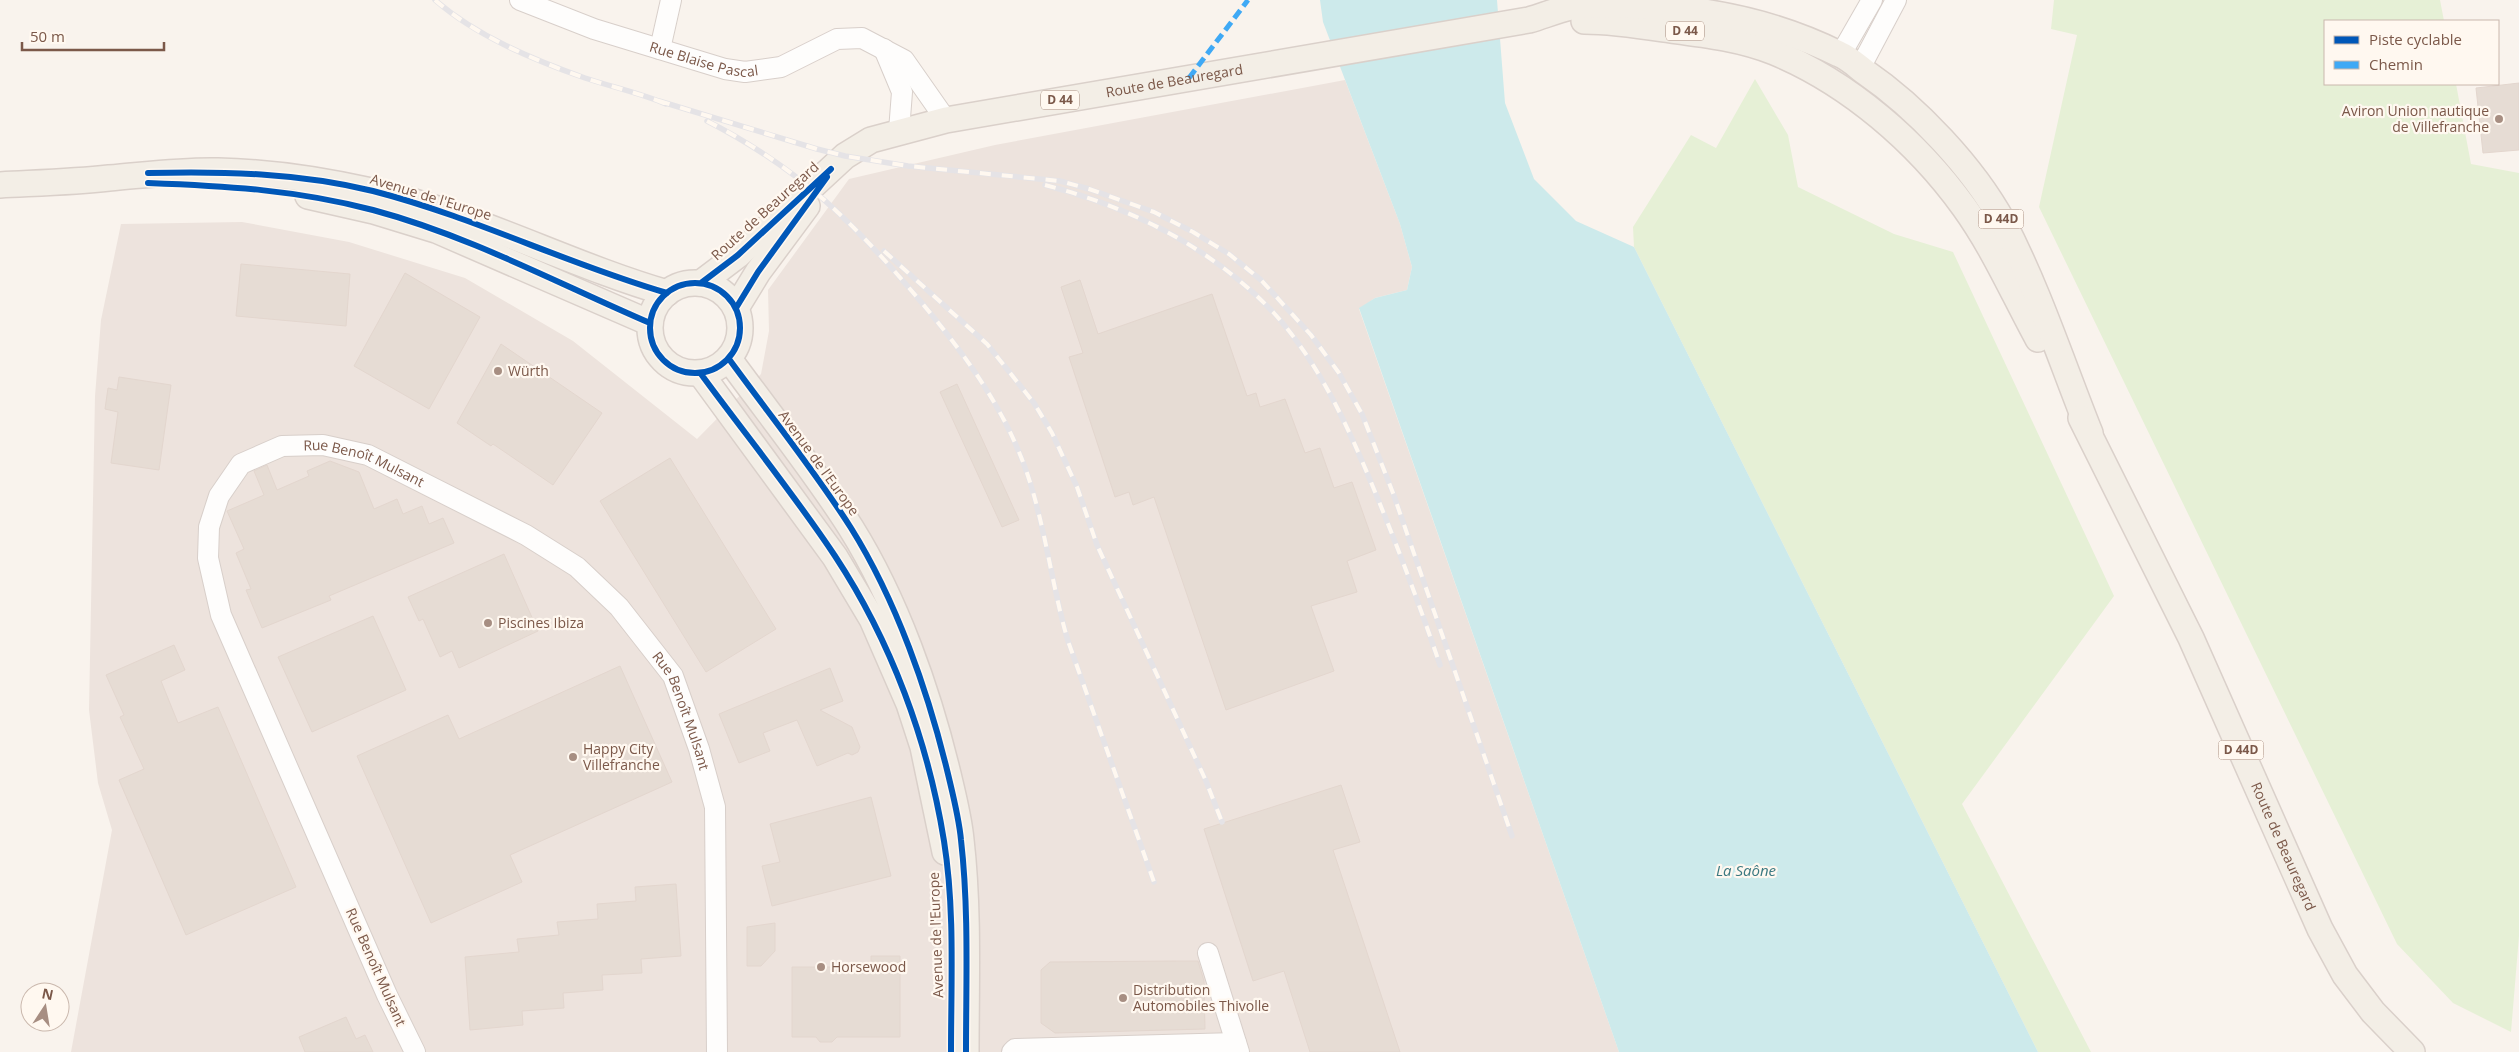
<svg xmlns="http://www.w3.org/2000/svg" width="2519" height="1052" font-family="'Open Sans',sans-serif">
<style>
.industrial{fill:#ede3dd}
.green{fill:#e6f0d6}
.water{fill:#cdeaeb}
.building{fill:#e6dcd4;stroke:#e3d6ce}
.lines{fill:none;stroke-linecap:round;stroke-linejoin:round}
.minor-casing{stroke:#d8cfca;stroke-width:22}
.major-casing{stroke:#dad0ca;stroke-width:28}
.minor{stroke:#fefdfc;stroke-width:20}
.major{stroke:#f3eee6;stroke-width:25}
.rail-casing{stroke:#e5e3e6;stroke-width:5.5}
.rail{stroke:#fff8f0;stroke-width:4;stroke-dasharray:11;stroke-linecap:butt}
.quiet{stroke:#3fa9f5;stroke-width:5;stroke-dasharray:10 5;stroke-linecap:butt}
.cycleway-casing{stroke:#fff8f0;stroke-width:9}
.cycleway{stroke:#0057b8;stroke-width:6}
.poi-dot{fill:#a78e82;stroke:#fff8f0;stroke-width:2}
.labels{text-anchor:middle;stroke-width:4.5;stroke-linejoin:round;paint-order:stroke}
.shield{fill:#fff8f0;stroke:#a3887b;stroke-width:1}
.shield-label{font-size:12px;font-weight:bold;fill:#7b5849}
.street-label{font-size:14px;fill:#7b5849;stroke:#fff8f0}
.poi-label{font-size:14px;fill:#7b5849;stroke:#fff8f0;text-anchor:start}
.water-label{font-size:15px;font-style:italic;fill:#3b7981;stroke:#fff8f0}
</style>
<rect width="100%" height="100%" fill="#f9f3ed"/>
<path class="industrial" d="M1345,80L1400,224L1412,267L1407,290L1375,298L1359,309L1619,1052H71L112,830L98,783L89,710L95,396L101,320L121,224L242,222L349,242L465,278L573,341L697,439L761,374L769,331L768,290L849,179L995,145Z"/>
<path class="green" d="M2054,0H2440L2444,21H2325V84H2456L2471,164L2519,173V936L2511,1032L2453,1003L2397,944L2039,207L2077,35L2051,29Z
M1755,79L1788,135L1798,187L1894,234L1953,252L2114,596L1962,804L2091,1052H2038L1634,247L1633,227L1691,135L1716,148Z"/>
<path class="water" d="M1320,0H1497L1505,103L1534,179L1576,221L1634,247L2038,1052H1619L1359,308L1375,298L1407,290L1412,267L1400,224L1323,22Z"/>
<path class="building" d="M2519,83V150L2483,153L2476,88Z
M241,264L350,274L346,326L236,316Z
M405,273L480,317L429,409L354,366Z
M1080,280L1098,334L1212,294L1247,396L1256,393L1260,407L1285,399L1305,453L1320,448L1334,488L1352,482L1376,550L1347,561L1357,592L1311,606L1334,671L1226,710L1154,497L1133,505L1129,492L1115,497L1069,357L1083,353L1061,287Z
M501,344L602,413L553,485L493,444L491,446L457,423Z
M119,377L171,385L159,470L111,463L118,412L105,409L108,388L117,390Z
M957,384L1019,520L1002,527L940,392Z
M670,458L776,629L706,672L600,501Z
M330,461L359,472L374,509L397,499L403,514L422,506L429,524L443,518L454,543L329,596L331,600L262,628L246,590L251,589L236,553L244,549L227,511L264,495L254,471L267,465L277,490L309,476L307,471Z
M504,554L538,631L459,668L452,651L440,657L423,619L419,621L408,597Z
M373,616L406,690L312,732L278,657Z
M174,645L185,670L161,681L178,723L218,707L296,887L186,935L119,780L144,769L120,717L124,715L106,675Z
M620,666L672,782L510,855L522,882L431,923L357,756L448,715L459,739Z
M830,668L843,701L820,710L852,727L860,747L858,752L852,755L848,753L817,766L797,720L763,733L770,751L739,763L719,714Z
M1341,785L1360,842L1333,850L1400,1052H1310L1284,971L1253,981L1204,829Z
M871,797L891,876L772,906L762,866L780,862L770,824Z
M676,884L681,956L641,959L642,973L602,975L603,990L563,993L564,1008L522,1011L523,1025L470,1030L465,957L519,952L517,939L559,935L557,922L598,919L597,904L636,901L635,887Z
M775,923V951L761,966H747V927Z
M871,956H900V1037H837L832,1042H820L816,1037H792V967H871Z
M1176,961H1198L1204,981L1205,1029L1055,1033L1041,1023V970L1050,962Z
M346,1017L356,1039L365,1035L373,1052H305L299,1037Z"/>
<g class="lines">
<defs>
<g id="minor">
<path id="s1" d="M520,0L594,29L725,69L745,72L781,67L837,39L862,38L904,60L946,120"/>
<path d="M660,49L671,0"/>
<path d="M884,49L902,92L899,131"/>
<path d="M1841,54L1872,0"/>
<path d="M1860,68L1896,0"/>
<path d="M1208,953L1239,1052"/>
<path id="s2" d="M415,1052L387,995L221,615L208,558L209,527L219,496L241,464L282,446L323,445L368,455L526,535L577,567L619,607L673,676L699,749L715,807L717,1052"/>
<path d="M1012,1052L1015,1049L1236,1043"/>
</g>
<g id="major">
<path d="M1584,21C1611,21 1637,25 1663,29C1701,34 1739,38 1774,52C1849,83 1917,142 1964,207C1993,247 2014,295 2038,339"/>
<path d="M0,185C36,183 73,182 109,178C146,175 181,170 218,171C269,172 322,180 371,191C474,213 567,264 667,293"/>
<path d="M308,196L374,211L436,230L650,323"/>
<circle cx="695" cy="328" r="45"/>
<path id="s3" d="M701,283L738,255L845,156L871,140L946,120L1529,20C1543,16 1557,10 1571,7C1593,3 1619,5 1642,6C1710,9 1777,23 1839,54C1849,58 1857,66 1865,72C1916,107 1973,167 2003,222C2038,289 2062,363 2090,433"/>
<path d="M736,308L758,272L807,206"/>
<path d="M729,359C769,414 815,471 851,528C896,600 928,691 948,774C953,795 959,818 961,840C969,910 966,982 966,1052"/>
<path d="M701,374L835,557L872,619L909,704L923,747L945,852"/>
<path id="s4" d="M2081,418L2191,638L2320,929L2345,975L2373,1012L2412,1052"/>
</g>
</defs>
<use href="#minor" class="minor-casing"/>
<use href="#major" class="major-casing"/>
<use href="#minor" class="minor"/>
<use href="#major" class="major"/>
<defs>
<path id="rail" d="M435,0C476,36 534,60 585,78C612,87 640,93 666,104
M659,101L817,149L845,156L908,166L1060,181L1089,189L1154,212L1193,232L1229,254L1261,280L1311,335L1339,373L1362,414L1393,493L1512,836
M707,121C801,169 855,224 922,303C966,356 1006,410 1028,476C1046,530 1052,587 1068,641L1154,882
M1045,185C1130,207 1211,247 1273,312C1324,368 1354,440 1382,509C1403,561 1422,612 1440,665
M884,251L987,344L1034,403L1052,433L1077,487L1097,545L1206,781L1222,822"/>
</defs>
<use href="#rail" class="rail-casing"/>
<use href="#rail" class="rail"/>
<path class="quiet" d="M1189,78L1248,0"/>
<defs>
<path id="cycleway" d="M148,173C223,171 300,173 373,191C474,217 567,264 667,293
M148,183C227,186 297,190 373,210C470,236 559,284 650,323
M650 328a45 45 0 1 1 90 0a45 45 0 1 1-90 0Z
M701,283L738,255L831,169
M736,308L758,272L827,177
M729,359C769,414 815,471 851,528C896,600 928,691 948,774C953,795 959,818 961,840C969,910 966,982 966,1052
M701,374C745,434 794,494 835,556C891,641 928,741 944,841C955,910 951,982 951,1052"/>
</defs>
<use href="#cycleway" class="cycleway-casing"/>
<use href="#cycleway" class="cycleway"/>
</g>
<g class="poi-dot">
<circle cx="2499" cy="119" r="5"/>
<circle cx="498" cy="371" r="5"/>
<circle cx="488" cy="623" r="5"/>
<circle cx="573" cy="757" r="5"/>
<circle cx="821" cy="967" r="5"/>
<circle cx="1123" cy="998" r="5"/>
</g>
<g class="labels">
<g class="shield">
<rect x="1666" y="21.5" width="38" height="19" rx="4"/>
<rect x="1041" y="90.5" width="38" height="19" rx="4"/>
<rect x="1978.5" y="209.5" width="45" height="19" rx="4"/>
<rect x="2218.5" y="740.5" width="45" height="19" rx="4"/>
</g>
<g class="shield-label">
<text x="1685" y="35">D 44</text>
<text x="1060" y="104">D 44</text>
<text x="2001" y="223">D 44D</text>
<text x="2241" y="754">D 44D</text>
</g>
<g class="street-label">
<text dy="5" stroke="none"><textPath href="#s1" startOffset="194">Rue Blaise Pascal</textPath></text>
<text dy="5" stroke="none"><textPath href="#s3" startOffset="532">Route de Beauregard</textPath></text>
<text transform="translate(431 197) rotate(17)" y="5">Avenue de l'Europe</text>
<text transform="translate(765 211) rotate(-42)" y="5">Route de Beauregard</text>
<text transform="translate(819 463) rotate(54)" y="5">Avenue de l'Europe</text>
<text dy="5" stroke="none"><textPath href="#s2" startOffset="769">Rue Benoît Mulsant</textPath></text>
<text dy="5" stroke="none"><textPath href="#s2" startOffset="1189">Rue Benoît Mulsant</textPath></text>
<text dy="5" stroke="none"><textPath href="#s4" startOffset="474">Route de Beauregard</textPath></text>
<text transform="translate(936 935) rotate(-92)" y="5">Avenue de l'Europe</text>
<text transform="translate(376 967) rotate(66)" y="5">Rue Benoît Mulsant</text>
</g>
<g class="poi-label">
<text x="2489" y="116" text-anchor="end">Aviron Union nautique<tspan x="2489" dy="16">de Villefranche</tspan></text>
<text x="508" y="376">Würth</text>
<text x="498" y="628">Piscines Ibiza</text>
<text x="583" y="754">Happy City<tspan x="583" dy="16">Villefranche</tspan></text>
<text x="831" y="972">Horsewood</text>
<text x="1133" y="995">Distribution<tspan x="1133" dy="16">Automobiles Thivolle</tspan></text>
</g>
<g class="water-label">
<text x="1746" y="876">La Saône</text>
</g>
</g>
<rect x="2324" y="20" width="175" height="65" fill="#fff8f0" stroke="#cab8ad"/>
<rect x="2334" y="36" width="25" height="8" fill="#0057b8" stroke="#cab8ad"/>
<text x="2369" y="45" font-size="15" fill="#7b5849">Piste cyclable</text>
<rect x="2334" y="61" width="25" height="8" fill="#3fa9f5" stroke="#cab8ad"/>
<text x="2369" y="70" font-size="15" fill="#7b5849">Chemin</text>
<g transform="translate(45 1007) rotate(12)"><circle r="24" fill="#fff8f0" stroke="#cab8ad"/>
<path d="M0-4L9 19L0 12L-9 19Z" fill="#a78e82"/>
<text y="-8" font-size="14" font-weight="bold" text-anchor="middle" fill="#7b5849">N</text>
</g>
<path d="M22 42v8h142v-8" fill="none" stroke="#7b5849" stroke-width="2.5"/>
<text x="30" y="42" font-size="15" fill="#7b5849" stroke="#fff8f0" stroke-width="4" paint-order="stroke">50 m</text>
</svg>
